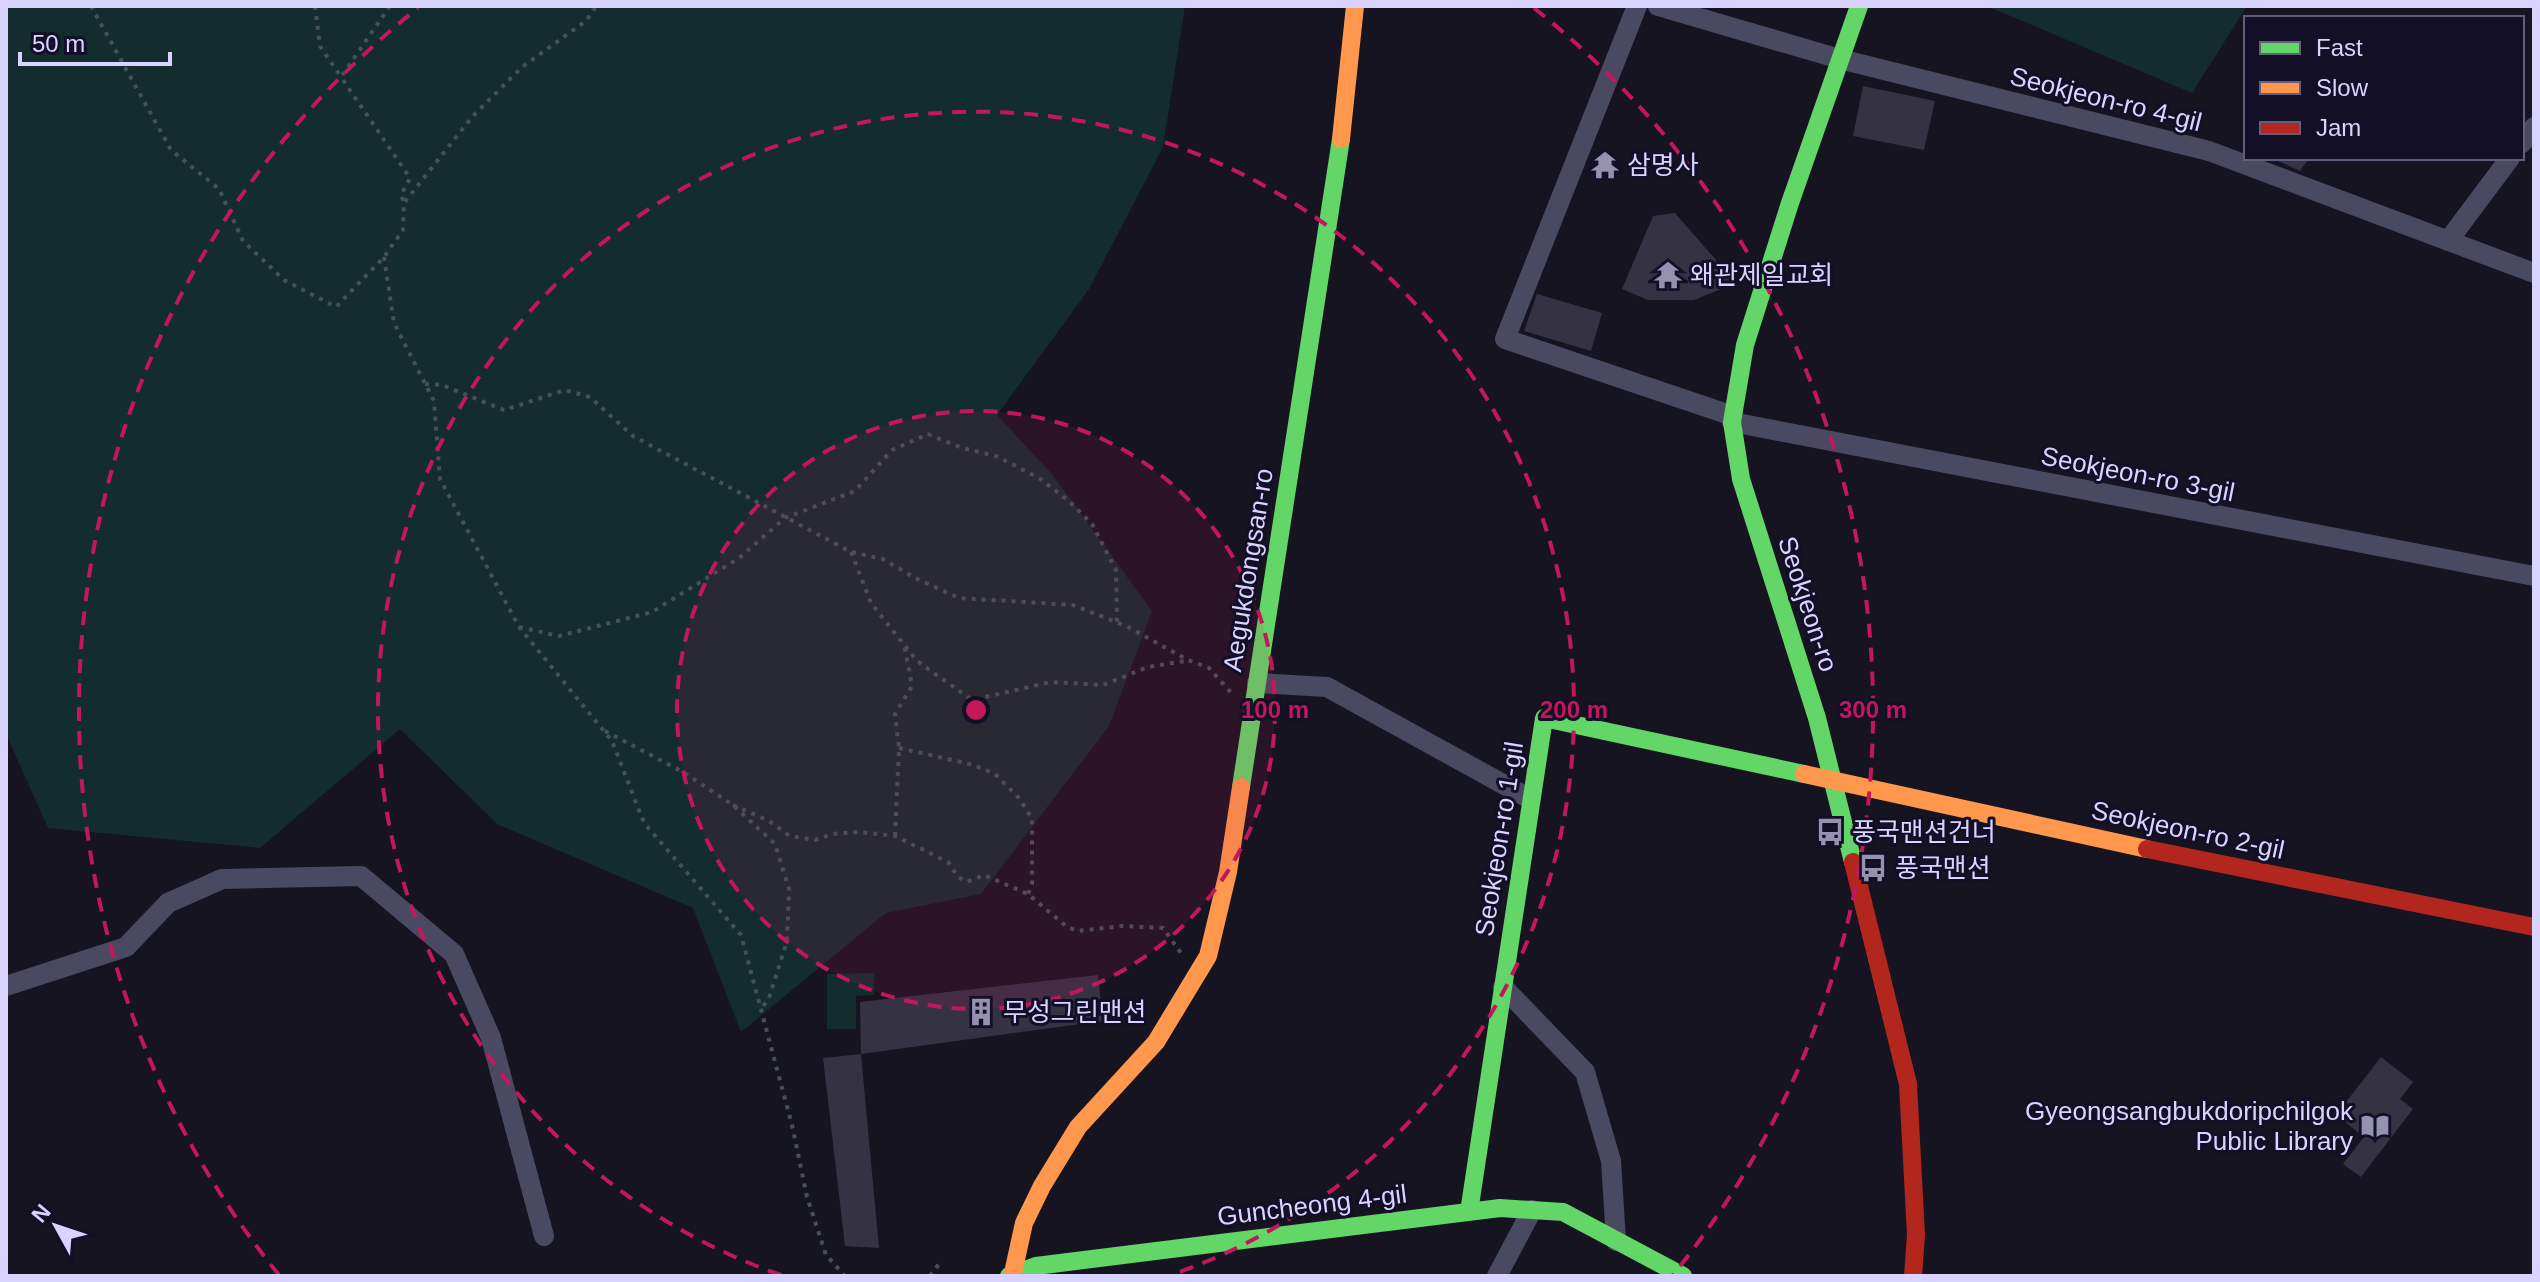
<svg xmlns="http://www.w3.org/2000/svg" width="2540" height="1282" font-family="Helvetica,'Noto Sans KR',sans-serif">
<style>
.green{fill:#132c2d}
.building{fill:#343243}
.lines{fill:none;stroke-linecap:round;stroke-linejoin:round}
.path{stroke:#44505f;stroke-width:4;stroke-dasharray:4 6;stroke-linecap:butt}
.street{stroke:#4a4962;stroke-width:20}
.fast{stroke:#63d668;stroke-width:18}
.slow{stroke:#ff974d;stroke-width:18}
.jam{stroke:#b3261e;stroke-width:18}
.ring{fill:none;stroke:#c2185b;stroke-width:4;stroke-dasharray:14 10}
.labels{text-anchor:middle;stroke-width:6;stroke-linejoin:round;paint-order:stroke}
.street-label{font-size:26px;fill:#d9d4ff;stroke:#130f26}
.poi-label{font-size:26px;fill:#d9d4ff;stroke:#130f26;text-anchor:start}
.centre{fill:#c2185b;stroke:#130f26;stroke-width:4}
.ring-label{font-size:24px;text-anchor:middle;font-weight:bold;fill:#c2185b;stroke:#130f26;stroke-width:6;stroke-linejoin:round;paint-order:stroke}
</style>
<rect width="100%" height="100%" fill="#161421"/>
<path class="green" d="M6,6H1185L1163,147L1089,289L997,415L1052,474L1152,611L1109,726L981,894L886,913L741,1032L693,908L497,824L400,729L260,848L48,828L6,734Z
M1987,6H2247L2192,93Z
M874,973V995L856,996V1029H827V974Z"/>
<path class="building" d="M1863,86L1935,101L1924,150L1853,136Z
M2271,158H2309L2300,171Z
M1675,213L1736,283L1694,300H1648L1622,289L1653,216Z
M1537,294L1602,313L1591,351L1524,331Z
M1098,975L1103,1021L861,1054L860,1002Z
M861,1054L879,1248L845,1246L823,1058Z
M2381,1057L2413,1082L2400,1099L2413,1109L2361,1177L2343,1164L2364,1137L2336,1115Z"/>
<g class="lines">
<path class="path" d="M91,6L171,150L219,189L243,241L284,280L336,307L384,257L403,230L404,203L472,117L522,67L586,21L596,6
M315,6L320,46L341,77
M390,6L341,77L410,178L401,195L404,203
M384,257L394,323L434,401L440,479L519,627L612,741L644,823L741,935L792,1125L807,1197L826,1255L845,1276
M425,384L442,385L504,410L565,390L590,397L633,436L851,552L883,559L915,578L959,598L1073,605L1126,626L1188,660L1209,668L1233,695
M851,552L871,603L917,661L972,700L1051,682L1103,685L1148,667L1185,661
M519,627L559,636L652,612L739,558L785,518L855,491L892,450L928,434L962,448L996,456L1039,478L1069,501L1092,524L1116,570L1117,623
M605,731L683,772L733,805L775,844L789,889L787,941L769,998L761,1009
M899,748L974,765L995,774L1019,798L1032,819V884L1028,894
M733,805L769,821L790,836L815,840L832,834L859,832L895,836L948,862L958,877L967,882L984,875L1028,894L1067,927L1078,931L1122,926L1163,928L1183,956
M895,836L899,748L895,714L912,686L904,644
M930,1276L939,1264"/>
<path class="street" d="M1637,6L1505,339L1733,416
M1658,6L1840,59L2209,151L2534,273
M2522,143L2534,127
M2448,241L2510,158
M1732,422L2534,576
M1257,683L1327,687L1530,799
M6,986L126,947L168,903L222,879L361,876L454,954L491,1038L544,1236
M1503,987L1585,1072L1611,1161L1616,1241
M1497,1276L1532,1210"/>
<path class="fast" d="M1241,787L1341,139
M1853,862L1817,718L1741,479L1732,422L1745,345L1790,203L1859,6
M1469,1212L1544,718L1804,774
M1009,1276L1036,1266L1500,1208L1563,1212L1683,1276"/>
<path class="slow" d="M1341,139L1355,6
M1804,774L2147,849
M1013,1273L1024,1223L1042,1186L1078,1127L1156,1042L1208,956L1228,872L1241,787"/>
<path class="jam" d="M2147,849L2534,927
M1853,862L1908,1084L1916,1235L1913,1276"/>
</g>
<circle cx="976" cy="710" r="299" fill="#c2185b" fill-opacity=".12"/>
<g class="ring">
<circle cx="976" cy="710" r="299"/>
<path d="M781 1275A598 598 0 1 1 1171 1275"/>
<path d="M279 1275A897 897 0 0 1 418 8M1534 8A897 897 0 0 1 1673 1275"/>
</g>
<defs>
<symbol id="temple-bare" viewBox="-9 -9 18 18"><path d="M0-6L5-2H3V0L6.5 2.5H4V6H1.5V3h-3V6H-4V2.5H-6.5L-3 0V-2H-5Z" fill="#9591b1" stroke="#130f26" stroke-width="2.5" paint-order="stroke"/></symbol>
<symbol id="bus-bare" viewBox="-9 -9 18 18"><path d="M-5-6H5V4H4V6H2V4H-2V6H-4V4H-5ZM-3.5-4V0h7V-4ZM-3.5 1.2v1.5H-2V1.2ZM2 1.2v1.5H3.5V1.2Z" fill="#9591b1" stroke="#130f26" stroke-width="2.5" paint-order="stroke"/></symbol>
<symbol id="building-bare" viewBox="-9 -9 18 18"><path d="M-4-6H4V6H1V3H-1V6H-4ZM-2.5-4.3h1.7v1.8h-1.7ZM.8-4.3h1.7v1.8H.8ZM-2.5-1h1.7V.8h-1.7ZM.8-1h1.7V.8H.8Z" fill="#9591b1" stroke="#130f26" stroke-width="2.5" paint-order="stroke"/></symbol>
<symbol id="library-bare" viewBox="-9 -9 18 18"><path d="M-6-4Q-3-5.5-.7-3.5V5Q-3 3-6 4ZM6-4Q3-5.5 .7-3.5V5Q3 3 6 4Z" fill="#9591b1" stroke="#130f26" stroke-width="2.5" paint-order="stroke"/></symbol>
</defs>
<g fill-rule="evenodd">
<use href="#temple-bare" x="1585" y="145" width="40" height="40"/>
<use href="#temple-bare" x="1648" y="255" width="40" height="40"/>
<use href="#bus-bare" x="1810" y="812" width="40" height="40"/>
<use href="#bus-bare" x="1853" y="848" width="40" height="40"/>
<use href="#building-bare" x="961" y="992" width="40" height="40"/>
<use href="#library-bare" x="2355" y="1106" width="40" height="40"/>
</g>
<g class="labels">
<g class="street-label">
<text transform="translate(2106 99) rotate(14)" y="9">Seokjeon-ro 4-gil</text>
<text transform="translate(2138 474) rotate(11)" y="9">Seokjeon-ro 3-gil</text>
<text transform="translate(1248 570) rotate(-81)" y="9">Aegukdongsan-ro</text>
<text transform="translate(1808 604) rotate(72)" y="9">Seokjeon-ro</text>
<text transform="translate(2188 830) rotate(12)" y="9">Seokjeon-ro 2-gil</text>
<text transform="translate(1499 839) rotate(-81)" y="9">Seokjeon-ro 1-gil</text>
<text transform="translate(1312 1205) rotate(-7)" y="9">Guncheong 4-gil</text>
</g>
<g class="poi-label">
<text x="1627" y="174">삼명사</text>
<text x="1690" y="284">왜관제일교회</text>
<text x="1852" y="841">풍국맨션건너</text>
<text x="1895" y="877">풍국맨션</text>
<text x="1003" y="1021">무성그린맨션</text>
<text x="2353" y="1120" text-anchor="end">Gyeongsangbukdoripchilgok<tspan x="2353" dy="30">Public Library</tspan></text>
</g>
</g>
<circle cx="976" cy="710" r="12" class="centre"/>
<g class="ring-label">
<text x="1275" y="718">100 m</text>
<text x="1574" y="718">200 m</text>
<text x="1873" y="718">300 m</text>
</g>
<rect width="2540" height="1282" fill="none" stroke="#d9d4ff" stroke-width="16"/>
<rect x="2244" y="16" width="280" height="144" fill="#130f26" stroke="#625e7d" stroke-width="2"/>
<rect x="2260" y="42" width="40" height="12" fill="#63d668" stroke="#625e7d" stroke-width="2"/>
<text x="2316" y="56" font-size="24" fill="#d9d4ff">Fast</text>
<rect x="2260" y="82" width="40" height="12" fill="#ff974d" stroke="#625e7d" stroke-width="2"/>
<text x="2316" y="96" font-size="24" fill="#d9d4ff">Slow</text>
<rect x="2260" y="122" width="40" height="12" fill="#b3261e" stroke="#625e7d" stroke-width="2"/>
<text x="2316" y="136" font-size="24" fill="#d9d4ff">Jam</text>
<g transform="translate(56 1226) rotate(310)" stroke="#130f26" stroke-width="6" paint-order="stroke">
<path d="M0-6L14 30L0 20L-14 30Z" fill="#d9d4ff"/>
<text y="-12" font-size="22" font-weight="bold" text-anchor="middle" fill="#d9d4ff">N</text>
</g>
<path d="M20 52v12h150v-12" fill="none" stroke="#d9d4ff" stroke-width="4"/>
<text x="32" y="52" font-size="24" fill="#d9d4ff" stroke="#130f26" stroke-width="6" paint-order="stroke">50 m</text>
</svg>
